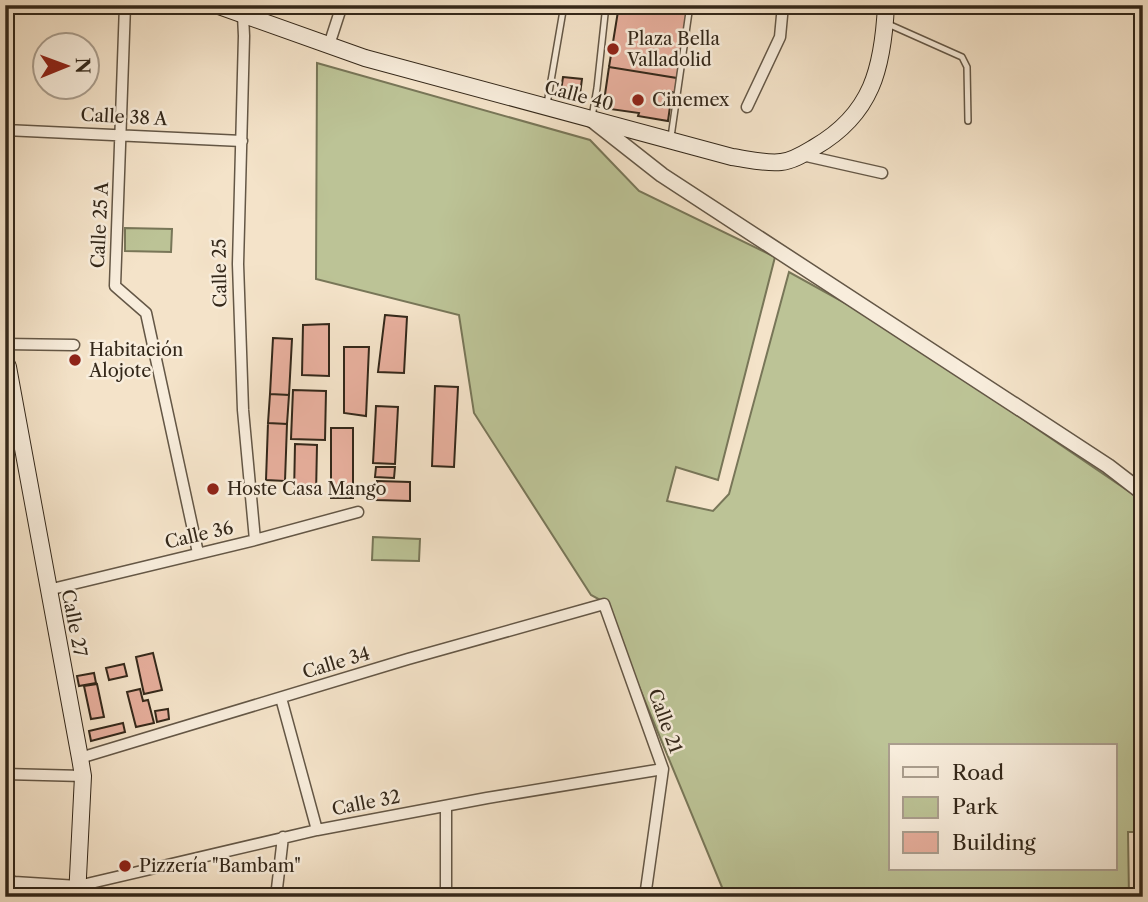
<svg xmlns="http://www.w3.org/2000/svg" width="1148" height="902" font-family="'Libre Caslon Text',serif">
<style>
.green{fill:#bcc396;stroke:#787658;stroke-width:2;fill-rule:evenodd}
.building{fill:#e7af9d;stroke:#34281a;stroke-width:2}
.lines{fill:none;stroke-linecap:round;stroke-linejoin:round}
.service-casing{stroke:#645746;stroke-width:8}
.minor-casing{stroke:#645746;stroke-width:13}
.tertiary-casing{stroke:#645746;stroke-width:17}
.secondary-casing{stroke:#34281a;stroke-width:18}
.service{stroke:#f8eddc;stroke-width:5}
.minor{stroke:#f8eddc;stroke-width:10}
.tertiary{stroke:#f8eddc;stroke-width:14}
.secondary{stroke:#f8eddc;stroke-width:16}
.poi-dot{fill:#8f2418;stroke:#f8eddc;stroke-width:2.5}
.labels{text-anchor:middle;stroke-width:5;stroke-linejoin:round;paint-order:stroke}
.poi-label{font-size:18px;fill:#34281a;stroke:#f8eddc;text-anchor:start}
.street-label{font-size:18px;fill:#34281a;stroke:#f8eddc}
</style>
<rect width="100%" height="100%" fill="#f4e3c9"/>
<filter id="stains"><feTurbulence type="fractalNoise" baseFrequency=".00286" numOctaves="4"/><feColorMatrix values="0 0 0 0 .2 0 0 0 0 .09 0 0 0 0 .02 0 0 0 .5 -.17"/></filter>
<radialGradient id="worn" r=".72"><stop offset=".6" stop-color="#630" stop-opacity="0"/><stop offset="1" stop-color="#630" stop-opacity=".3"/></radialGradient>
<path class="green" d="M317,63L590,140L639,191L775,257L718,480L676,467L667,501L713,511L729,494L789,272L883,324L1143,501V661L1139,680L1138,832H1128L1129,897H726L604,602L591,595L474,413L459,315L316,279ZM891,746H1115V869H891Z
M125,228L172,229L171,252L125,251Z
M373,537L420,539L419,561L372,560Z"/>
<path class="building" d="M619,5H688L677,78L609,67Z
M609,67L677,78L675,93L672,92L668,121L638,116L639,113L603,108Z
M563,77L582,79L580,94L561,91Z
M385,315L407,317L404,373L378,372Z
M329,324V376L302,375L303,325Z
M273,338L292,339L289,395L270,394Z
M344,347H369L366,416L344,413Z
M435,386L458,387L454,467L432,466Z
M293,390L326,391L325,440L291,439Z
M270,394L289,395L287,424L268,423Z
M376,406L398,407L395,464L373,463Z
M268,423L287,424L285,481L266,480Z
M331,428H353V498H331Z
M295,444L317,445L316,495H294Z
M376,467H395L394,478L375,477Z
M377,481L410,482V501L376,500Z
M153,653L162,690L144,694L136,657Z
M124,664L127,676L109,680L106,668Z
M94,673L96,683L79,686L77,676Z
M97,684L104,717L91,719L84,686Z
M140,689L143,701L148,700L154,723L136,727L127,692Z
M168,709L169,719L157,722L155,711Z
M123,723L125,732L91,741L89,731Z"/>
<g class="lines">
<defs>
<path id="service" d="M888,24L962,57L967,67L968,121
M547,104L564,5
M592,117L597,88L606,5
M671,137L690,5"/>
<path id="minor" d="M125,5L115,286L146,313L198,553
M243,15L244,36L238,264L243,410L255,540
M329,45L342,5
M747,107L780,37L783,5
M5,130L242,141
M802,155L882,173
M1142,288L1143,271
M5,344L74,345
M48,590L255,540L358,512
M281,698L317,830
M80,758L408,659L604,604L663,769L645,897
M5,774L83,776
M446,806V897
M5,878L14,882L78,886L317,830L487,798L663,769
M276,897L283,837"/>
<path id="tertiary" d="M592,120L662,175L1108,466L1143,493"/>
<path id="secondary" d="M216,5L365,58L732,157C747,159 766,164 781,162C793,161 805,153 815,147C872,114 883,68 886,5
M5,360L8,367L80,758L83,776L77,897"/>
</defs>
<use href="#service" class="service-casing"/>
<use href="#minor" class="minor-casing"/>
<use href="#tertiary" class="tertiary-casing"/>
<use href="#secondary" class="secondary-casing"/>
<use href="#service" class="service"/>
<use href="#minor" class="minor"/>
<use href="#tertiary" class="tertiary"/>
<use href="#secondary" class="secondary"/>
</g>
<g class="poi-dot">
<circle cx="613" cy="49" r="7"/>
<circle cx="638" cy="100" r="7"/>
<circle cx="75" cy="360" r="7"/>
<circle cx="213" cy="489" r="7"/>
<circle cx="125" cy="866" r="7"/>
</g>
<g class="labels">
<g class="poi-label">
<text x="627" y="45">Plaza Bella<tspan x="627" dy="21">Valladolid</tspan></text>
<text x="652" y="106">Cinemex</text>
<text x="89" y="356">Habitación<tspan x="89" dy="21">Alojote</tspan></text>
<text x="227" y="495">Hoste Casa Mango</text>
<text x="139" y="872">Pizzería "Bambam"</text>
</g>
<g class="street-label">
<text transform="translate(579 96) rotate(15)" y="6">Calle 40</text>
<text transform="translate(124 117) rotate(3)" y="6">Calle 38 A</text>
<text transform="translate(100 225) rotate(-87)" y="6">Calle 25 A</text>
<text transform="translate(220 273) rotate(-91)" y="6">Calle 25</text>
<text transform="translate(199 535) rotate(-13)" y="6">Calle 36</text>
<text transform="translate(74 623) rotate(79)" y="6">Calle 27</text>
<text transform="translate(336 663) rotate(-17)" y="6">Calle 34</text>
<text transform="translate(665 721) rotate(70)" y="6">Calle 21</text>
<text transform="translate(366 803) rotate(-11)" y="6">Calle 32</text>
</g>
</g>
<rect width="1148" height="902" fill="none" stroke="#f4e3c9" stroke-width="28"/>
<rect x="7" y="7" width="1134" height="888" fill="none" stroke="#34281a" stroke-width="3.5"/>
<rect x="14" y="14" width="1120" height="874" fill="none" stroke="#34281a" stroke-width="2"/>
<rect x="889" y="744" width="228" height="126" fill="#f8eddc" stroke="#aa9e8e" stroke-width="2"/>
<rect x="903" y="767" width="35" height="10" fill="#f8eddc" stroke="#aa9e8e" stroke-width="2"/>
<text x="952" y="780" font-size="21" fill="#34281a">Road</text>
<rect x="903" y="797" width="35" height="21" fill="#bcc396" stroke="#aa9e8e" stroke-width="2"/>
<text x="952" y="814" font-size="21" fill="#34281a">Park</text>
<rect x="903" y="832" width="35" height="21" fill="#e7af9d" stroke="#aa9e8e" stroke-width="2"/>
<text x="952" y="850" font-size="21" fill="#34281a">Building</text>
<g transform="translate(66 66) rotate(89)"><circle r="33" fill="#f8eddc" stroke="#aa9e8e" stroke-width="2"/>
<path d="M0-5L12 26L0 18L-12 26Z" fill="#8f2418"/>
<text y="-10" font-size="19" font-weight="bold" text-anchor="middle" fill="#34281a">N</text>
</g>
<rect width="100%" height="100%" filter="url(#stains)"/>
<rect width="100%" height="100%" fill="url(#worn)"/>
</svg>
